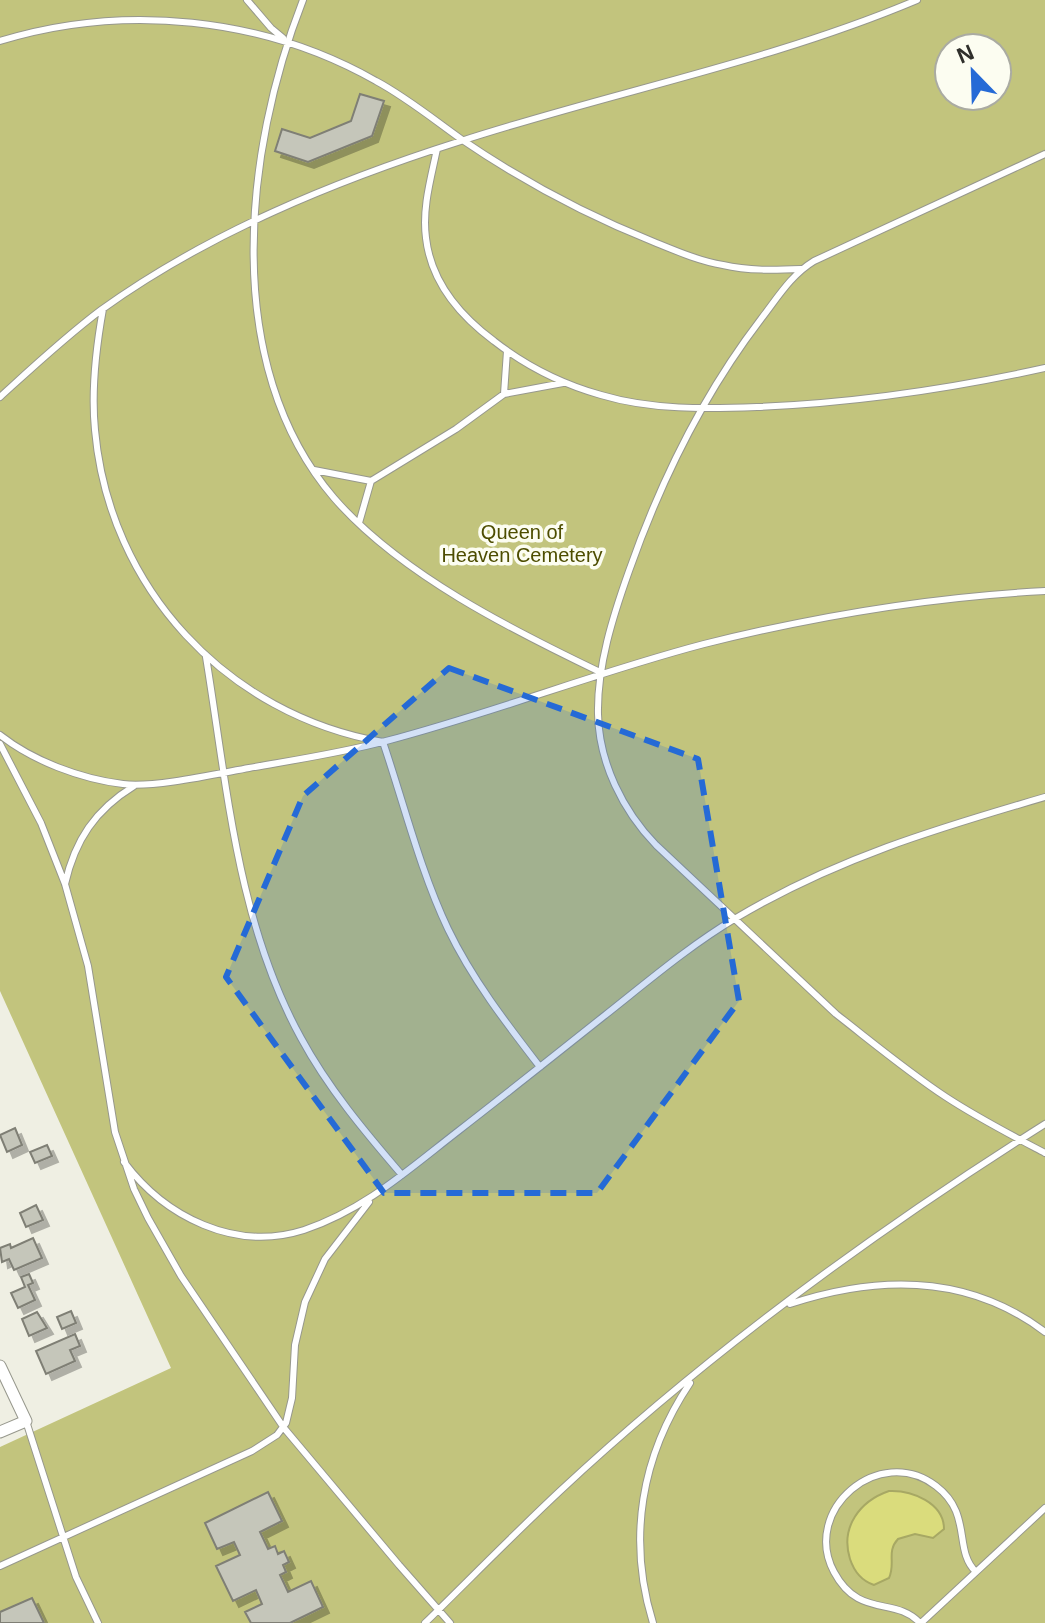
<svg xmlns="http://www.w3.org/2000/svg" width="1045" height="1623" font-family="Helvetica,sans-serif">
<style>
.green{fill:#c2c47d;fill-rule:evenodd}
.water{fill:#dadc7c;stroke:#a7a864;stroke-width:2}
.building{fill:#c5c6ba;stroke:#7f7f75;stroke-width:2;filter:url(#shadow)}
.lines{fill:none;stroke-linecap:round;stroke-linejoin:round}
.service-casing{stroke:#97988d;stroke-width:8}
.minor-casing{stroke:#97988d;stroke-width:13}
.service{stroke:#fff;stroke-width:6}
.minor{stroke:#fff;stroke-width:11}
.marked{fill:#256ad6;fill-opacity:0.2;stroke:#256ad6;stroke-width:6;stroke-dasharray:16 10;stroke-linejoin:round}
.labels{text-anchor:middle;stroke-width:7;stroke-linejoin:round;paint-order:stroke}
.park-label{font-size:20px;fill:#4d4d00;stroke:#fcfdf1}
</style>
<defs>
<filter id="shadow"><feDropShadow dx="6" dy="6" stdDeviation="0" flood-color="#0004"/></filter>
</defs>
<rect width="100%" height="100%" fill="#efefe3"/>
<path class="green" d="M0,0H1045V1623H0V1447L171,1368L0,991ZM949,48H997V96H949Z"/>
<path class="water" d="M889,1491C912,1490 944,1503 944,1529L933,1538L915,1534L898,1539C886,1552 896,1563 889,1578L874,1585C862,1581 854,1571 850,1559C840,1527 860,1501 889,1491Z"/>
<path class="building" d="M360,94L384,101L372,136L308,162L275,151L282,129L310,138L351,121Z
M15,1128L22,1145L7,1152L0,1135Z
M47,1145L52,1156L35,1163L30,1152Z
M36,1205L43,1220L26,1227L20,1213Z
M33,1238L42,1258L14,1270L9,1259L2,1262L0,1248L10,1244L11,1248Z
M29,1274L33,1283L28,1285L35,1300L18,1308L11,1293L25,1287L21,1277Z
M71,1311L76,1323L62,1329L57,1317Z
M37,1312L47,1328L29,1336L22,1319Z
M75,1334L80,1346L70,1350L75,1361L46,1374L36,1351Z
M268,1492L282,1521L260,1532L268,1549L275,1546L278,1554L284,1551L289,1562L283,1565L286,1572L280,1575L288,1592L311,1581L323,1607L290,1623H251L245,1612L262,1604L256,1590L233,1601L216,1566L240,1555L234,1542L217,1549L205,1523Z
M32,1598L44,1623H0V1612Z"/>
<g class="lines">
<defs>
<path id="service" d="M247,0L271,28L283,38
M303,0C244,151 220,365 334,498C400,574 512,630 602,673
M0,41C124,3 263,17 376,81C406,97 433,119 461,139C521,180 586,215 654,242C676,251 699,261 723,265C748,271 776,270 801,269
M437,149C431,178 422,208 426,238C431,282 459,315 494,341C526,366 562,384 601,395C651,410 706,409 757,407C854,403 950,389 1045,368
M1045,154L814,261C791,275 778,297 761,319C702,396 661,480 629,571C613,616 597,666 598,714C599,763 623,811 656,845L836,1014C872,1042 908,1072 946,1097C978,1118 1011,1135 1045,1153
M103,309C96,348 91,390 95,430C109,588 227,715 383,742C404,804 420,870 448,929C472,979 506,1023 540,1067
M504,394L563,383
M0,397C33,367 65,337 101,310C208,233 335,181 461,141C612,92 770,62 917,0
M314,470L371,481L456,429L504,394L507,351
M359,523L371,481
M206,657C227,785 237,922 301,1038C328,1088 365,1132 402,1175
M0,735C33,761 81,779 123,784C154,788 216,774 249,768C294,760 341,753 386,741C493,713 597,672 704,644C816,616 929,597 1045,591
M0,744L41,823L65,884L88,966L115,1132L134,1189L148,1218L181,1276L284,1428L399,1565L450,1623
M65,884C75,840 95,810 134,786
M124,1162C165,1217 235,1252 304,1230C364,1210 408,1170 457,1132C506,1094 555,1055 604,1016C647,982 689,946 736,918C835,859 935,829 1045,797
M790,1304C878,1275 968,1274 1045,1332
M26,1421L76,1577L98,1623
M0,1566L252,1451L277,1435L286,1423L292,1398L295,1345L305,1302L325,1259L369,1202
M425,1623C470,1579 514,1534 560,1491C708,1353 874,1232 1045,1124
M653,1623C627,1539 641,1456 690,1383
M920,1623C895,1596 859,1619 834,1572C801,1510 879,1443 936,1486C973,1514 953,1550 976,1572
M921,1623L1045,1508"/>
<path id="minor" d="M0,1366L26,1421L0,1432"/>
</defs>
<use href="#service" class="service-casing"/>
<use href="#minor" class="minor-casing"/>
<use href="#service" class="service"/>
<use href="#minor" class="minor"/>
</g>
<path class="marked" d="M449,668L698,759L739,1001L597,1193H384L226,977L303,796Z"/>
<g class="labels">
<g class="park-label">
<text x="522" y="539">Queen of<tspan x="522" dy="23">Heaven Cemetery</tspan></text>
</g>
</g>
<g transform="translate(973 72) rotate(337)"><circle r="38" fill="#fcfdf1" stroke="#aaaba2" stroke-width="2"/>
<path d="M0-6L14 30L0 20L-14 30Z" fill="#256ad6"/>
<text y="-12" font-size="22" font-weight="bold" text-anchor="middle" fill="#2f2f2b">N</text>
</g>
</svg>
